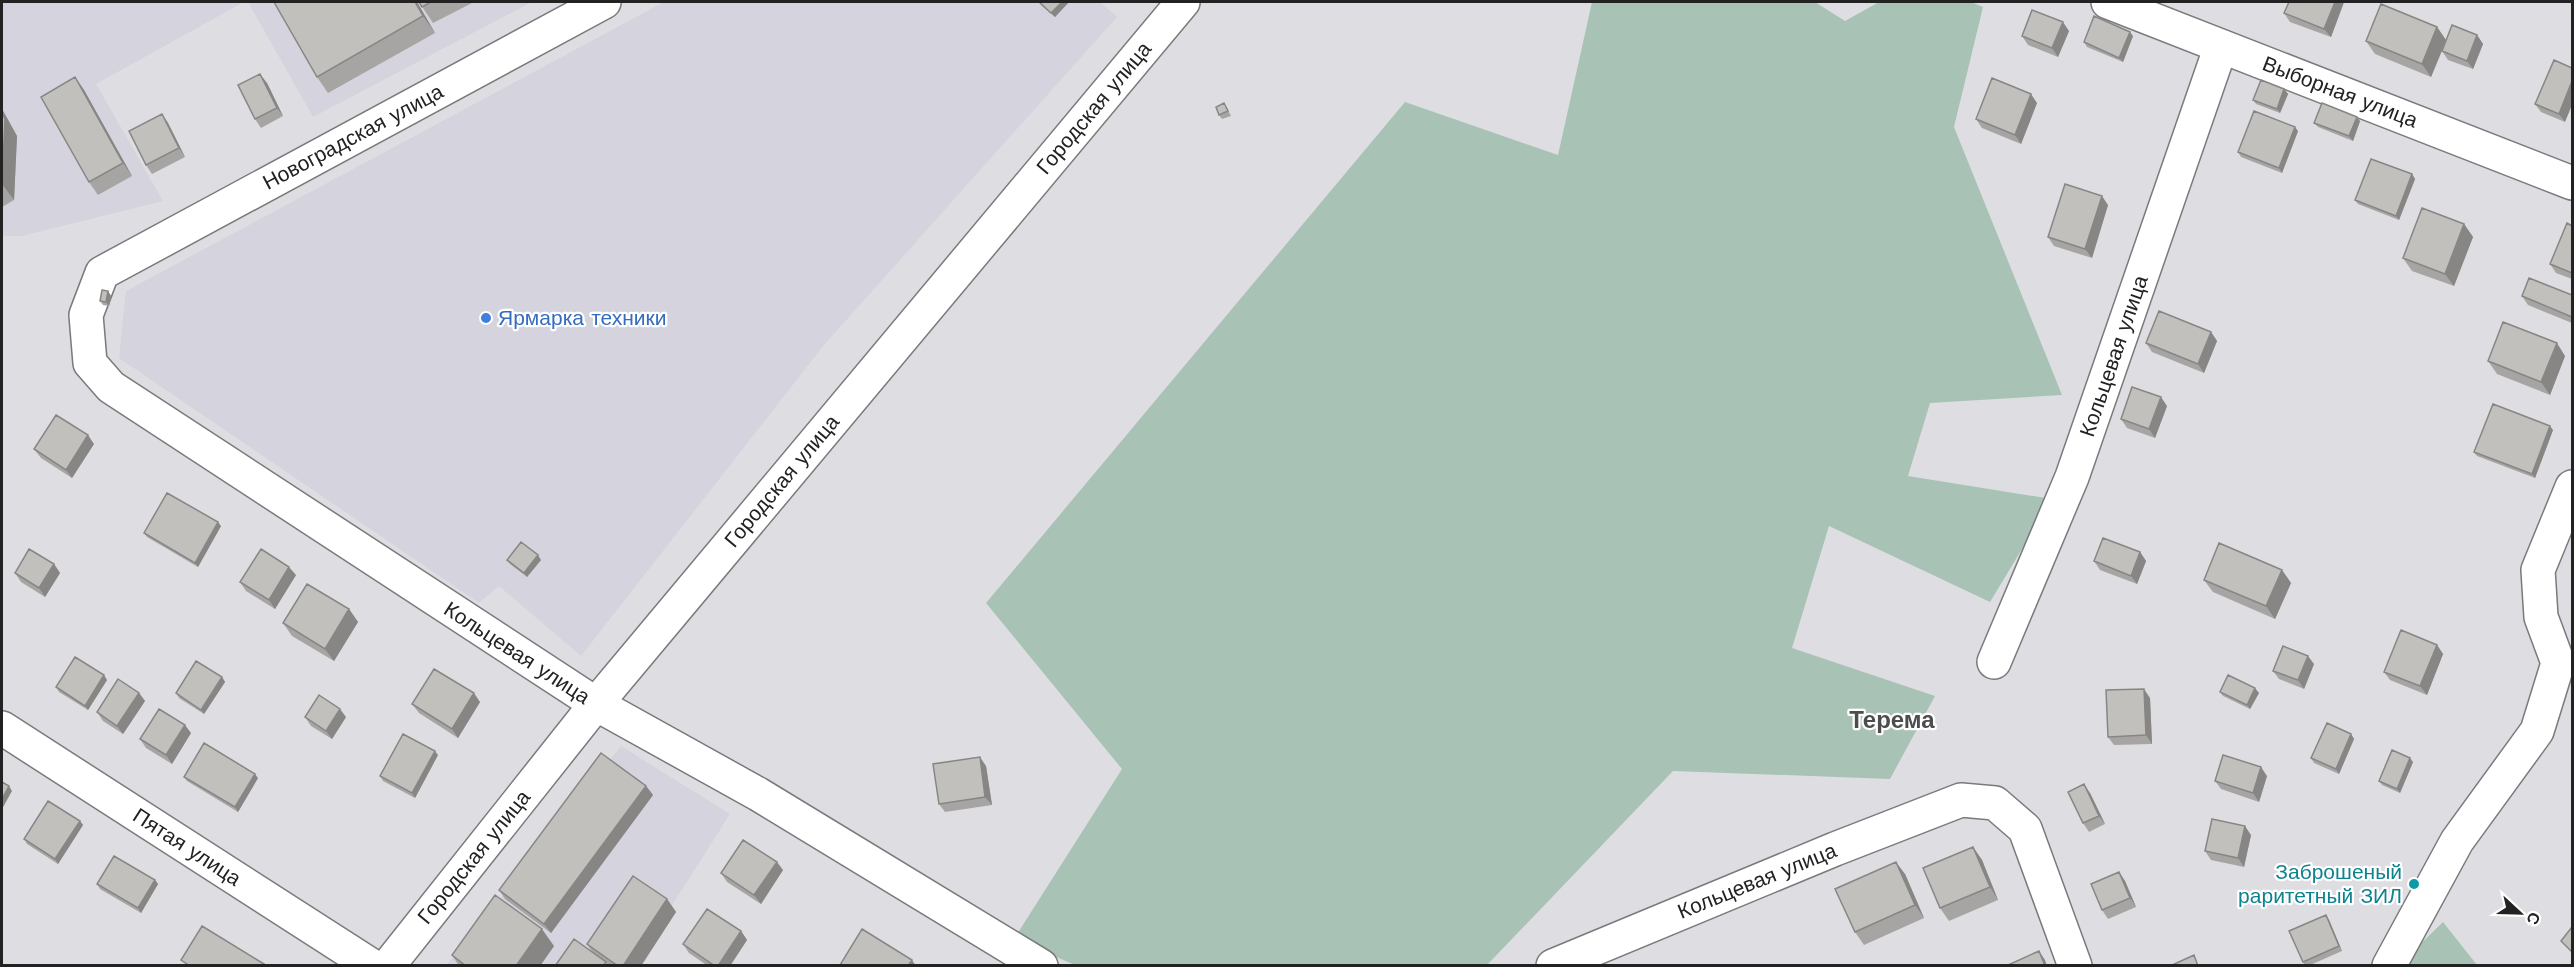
<svg xmlns="http://www.w3.org/2000/svg" width="2574" height="967" font-family="'Work Sans',sans-serif">
<style>
.built{fill:#d4d3de}
.green{fill:#a8c3b5}
.lines{fill:none;stroke-linecap:round;stroke-linejoin:round}
.minor-casing{stroke:#7a7a7d;stroke-width:36}
.minor{stroke:#fff;stroke-width:33}
.wall{fill:#a7a5a3}
.shaded-wall{fill:#888684}
.building{fill:#c2c0bd;stroke:#888684;stroke-width:1.5}
.shop-dot{fill:#3f7fe0;stroke:#fff;stroke-width:2}
.culture-dot{fill:#0f9aa8;stroke:#fff;stroke-width:2}
.labels{text-anchor:middle;stroke-width:4.5;stroke-linejoin:round;paint-order:stroke}
.street-label{font-size:21px;fill:#222223;stroke:#fff}
.shop-label{font-size:21px;fill:#366cbe;stroke:#fff;text-anchor:start}
.culture-label{font-size:21px;fill:#0d838f;stroke:#fff;text-anchor:end}
.quarter-label{font-size:24px;font-weight:bold;fill:#4d4d50;stroke:#fff}
</style>
<rect width="100%" height="100%" fill="#dedee2"/>
<path class="built" d="M2,2H244L96,84L163,201L22,236H2Z
M248,2H532L313,117Z
M664,2H1100L1117,17L824,345L581,656L499,586L479,603L119,358L126,291Z
M621,746L730,814L634,965L446,966Z"/>
<path class="green" d="M1592,2H1815L1845,21L1879,2H1971L1983,7L1954,127L2062,395L1930,403L1908,476L2052,499L1990,602L1829,526L1792,648L1935,696L1890,779L1673,771L1487,965H1075L1014,939L1122,769L986,603L1405,102L1558,155Z
M2443,922L2477,965H2410L2405,959Z"/>
<g class="lines">
<defs>
<path id="minor" d="M604,2L102,273L86,315L90,363L111,387L596,704L758,794L1041,966
M2108,2L2572,183
M1994,662L2072,477L2221,46
M2,728L372,966
M388,966L596,704L1183,2
M1553,966L1835,849L1961,800L1995,803L2025,829L2075,966
M2389,966L2457,841L2537,731L2558,663L2541,617L2538,570L2572,487"/>
</defs>
<use href="#minor" class="minor-casing"/>
<use href="#minor" class="minor"/>
</g>
<path class="wall" d="M274,2H417L435,33L328,93L317,77Z
M419,2H474L433,23Z
M1039,2H1069L1055,17L1042,6Z
M2344,2L2331,37L2290,22L2284,13Z
M2437,27L2446,40L2477,35L2483,44L2473,69L2448,60L2442,51L2431,77L2375,54L2366,41Z
M2069,31L2058,57L2028,45L2022,36Z
M2133,36L2123,62L2087,47L2084,42Z
M2554,60L2565,122L2541,112L2535,104Z
M75,77L84,90L132,176L98,195L89,182Z
M267,83L283,116L261,128L255,119Z
M2284,89L2288,94L2280,113L2256,104L2253,100Z
M2037,103L2021,144L1982,128L1976,119Z
M1227,108L1231,116L1222,119L1219,115Z
M2,109L17,136L14,200L2,207Z
M162,114L168,123L185,157L152,174L146,165Z
M2360,121L2353,141L2318,127L2314,123Z
M2298,131L2282,173L2241,157L2238,152Z
M2412,174L2415,179L2399,220L2358,204L2355,200Z
M2108,205L2092,258L2054,246L2048,237Z
M2464,224L2473,237L2454,286L2412,271L2403,258Z
M2572,226V279L2556,273L2550,264Z
M108,291L111,296L109,306L103,305L100,301Z
M2572,295V323L2528,305L2522,296Z
M2211,332L2217,341L2204,373L2152,352L2146,343Z
M2565,356L2550,395L2497,374L2488,361Z
M2167,406L2155,438L2127,428L2121,419Z
M2553,430L2535,478L2477,456L2474,452Z
M94,444L72,478L41,458L34,449Z
M221,526L198,567L147,537L144,533Z
M2140,552L2146,561L2137,584L2100,570L2094,561Z
M507,560H541L527,577L510,564Z
M54,564L60,573L45,597L21,582L15,573Z
M2282,570L2291,583L2275,619L2213,592L2204,580Z
M296,575L275,609L246,591L240,582Z
M349,609L358,622L334,661L292,636L283,623Z
M2437,645L2443,654L2427,695L2390,680L2384,672Z
M2314,664L2304,689L2279,679L2273,671Z
M222,677L225,682L204,714L179,698L176,693Z
M107,680L88,710L59,692L56,687Z
M2220,692L2259,693L2250,709L2223,696Z
M139,693L145,701L123,734L103,721L97,712Z
M2150,698L2152,744L2114,745L2108,737Z
M480,702L458,738L419,713L412,704Z
M305,717H346L332,739L311,726Z
M191,733L172,764L146,748L140,739Z
M2351,734L2354,739L2339,774L2314,763L2311,758Z
M438,755L415,798L383,781L380,776Z
M2413,762L2400,793L2382,785L2379,781Z
M986,766L992,805L945,812L939,804Z
M2267,776L2259,802L2221,789L2215,781Z
M184,777L258,778L238,812L187,781Z
M646,786L653,795L551,933L505,899L499,890Z
M2090,793L2105,824L2089,832L2083,823Z
M80,821L83,825L58,864L27,844L24,839Z
M2251,835L2244,867L2211,860L2205,851Z
M1973,847L1982,860L1998,900L1949,921L1940,908Z
M783,870L761,904L727,882L721,873Z
M2119,872L2125,881L2136,907L2108,919L2102,910Z
M1905,874L1924,918L1864,945L1855,932Z
M155,880L158,884L141,913L100,889L97,884Z
M667,899L676,912L641,966H608L593,953L587,944Z
M2329,920L2342,951L2308,966H2305L2303,962Z
M741,931L747,940L730,966H708L689,953L683,944Z
M554,946L540,966H459L452,955Z"/>
<path class="shaded-wall" d="M415,2H417L435,33L423,16Z
M1062,2H1069L1055,17L1051,13Z
M2335,2H2344L2331,37L2324,29Z
M2063,22L2069,31L2058,57L2052,48Z
M2437,27L2446,40L2431,77L2422,64Z
M2130,32L2133,36L2123,62L2119,58Z
M2477,35L2483,44L2473,69L2467,61Z
M260,74L267,83L283,116L277,108Z
M75,77L84,90L132,176L123,163Z
M2572,81V105L2565,122L2559,114Z
M2284,89L2288,94L2280,113L2277,109Z
M2031,94L2037,103L2021,144L2015,135Z
M2,109L17,136L14,200L2,184Z
M162,114L168,123L185,157L179,148Z
M2357,117L2360,121L2353,141L2349,136Z
M2295,127L2298,131L2282,173L2279,168Z
M2412,174L2415,179L2399,220L2396,216Z
M2102,196L2108,205L2092,258L2085,249Z
M2464,224L2473,237L2454,286L2445,274Z
M108,291L111,296L109,306L106,302Z
M2211,332L2217,341L2204,373L2198,364Z
M2557,343L2565,356L2550,395L2541,382Z
M2161,397L2167,406L2155,438L2149,429Z
M2550,426L2553,430L2535,478L2532,474Z
M88,435L94,444L72,478L66,470Z
M218,522L221,526L198,567L195,563Z
M2140,552L2146,561L2137,584L2131,576Z
M538,555L541,560L527,577L524,573Z
M54,564L60,573L45,597L39,588Z
M289,567L296,575L275,609L269,600Z
M2282,570L2291,583L2275,619L2266,606Z
M349,609L358,622L334,661L325,649Z
M2437,645L2443,654L2427,695L2420,686Z
M2308,656L2314,664L2304,689L2298,680Z
M104,675L107,680L88,710L85,706Z
M222,677L225,682L204,714L201,710Z
M2255,688L2259,693L2250,709L2247,705Z
M2144,689L2150,698L2152,744L2146,735Z
M139,693L145,701L123,734L117,726Z
M474,693L480,702L458,738L452,729Z
M340,709L346,717L332,739L326,731Z
M185,725L191,733L172,764L166,755Z
M2351,734L2354,739L2339,774L2336,769Z
M435,751L438,755L415,798L412,793Z
M980,757L986,766L992,805L985,797Z
M2410,758L2413,762L2400,793L2397,789Z
M2261,767L2267,776L2259,802L2253,793Z
M255,774L258,778L238,812L235,807Z
M2084,784L2090,793L2105,824L2099,816Z
M9,786L12,791L2,809V799Z
M646,786L653,795L551,933L544,924Z
M80,821L83,825L58,864L55,859Z
M2245,826L2251,835L2244,867L2238,858Z
M1973,847L1982,860L1998,900L1990,887Z
M777,862L783,870L761,904L754,895Z
M1896,862L1905,874L1924,918L1915,905Z
M2119,872L2125,881L2136,907L2130,898Z
M155,880L158,884L141,913L138,908Z
M667,899L676,912L641,966H623Z
M2326,915L2329,920L2342,951L2339,946Z
M542,929L554,946L540,966H516Z
M741,931L747,940L730,966H718Z
M2039,951L2045,960L2047,966H2045Z
M912,960L916,966H908Z"/>
<path class="building" d="M274,2H415L423,16L317,77Z
M419,2H431L422,7Z
M1039,2H1062L1051,13Z
M2289,2H2335L2324,29L2284,13Z
M2381,4L2437,27L2422,64L2366,41Z
M2032,10L2063,22L2052,48L2022,36Z
M2094,16L2130,32L2119,58L2084,42Z
M2452,25L2477,35L2467,61L2442,51Z
M2554,60L2572,68V81L2559,114L2535,104Z
M260,74L277,108L255,119L238,85Z
M75,77L123,163L89,182L41,97Z
M1992,78L2031,94L2015,135L1976,119Z
M2261,80L2284,89L2277,109L2253,100Z
M1224,103L1228,111L1219,115L1216,107Z
M2322,103L2357,117L2349,136L2314,123Z
M2254,111L2295,127L2279,168L2238,152Z
M2,113L5,119L2,184Z
M162,114L179,148L146,165L129,131Z
M2371,159L2412,174L2396,216L2355,200Z
M2065,184L2102,196L2085,249L2048,237Z
M2422,208L2464,224L2445,274L2403,258Z
M2567,223L2572,226V273L2550,264Z
M2529,278L2572,295V317L2522,296Z
M102,290L108,291L106,302L100,301Z
M2159,311L2211,332L2198,364L2146,343Z
M2503,322L2557,343L2541,382L2488,361Z
M2132,387L2161,397L2149,429L2121,419Z
M2493,404L2550,426L2532,474L2474,452Z
M56,415L88,435L66,470L34,449Z
M167,493L218,522L195,563L144,533Z
M2103,538L2140,552L2131,576L2094,561Z
M521,542L538,555L524,573L507,560Z
M2219,543L2282,570L2266,606L2204,580Z
M29,549L54,564L39,588L15,573Z
M261,549L289,567L269,600L240,582Z
M307,584L349,609L325,649L283,623Z
M2401,630L2437,645L2420,686L2384,672Z
M2283,646L2308,656L2298,680L2273,671Z
M75,657L104,675L85,706L56,687Z
M196,661L222,677L201,710L176,693Z
M434,669L474,693L452,729L412,704Z
M2228,675L2255,688L2247,705L2220,692Z
M118,679L139,693L117,726L97,712Z
M2144,689L2146,735L2108,737L2106,690Z
M319,695L340,709L326,731L305,717Z
M159,709L185,725L166,755L140,739Z
M2327,723L2351,734L2336,769L2311,758Z
M403,734L435,751L412,793L380,776Z
M204,743L255,774L235,807L184,777Z
M2392,750L2410,758L2397,789L2379,781Z
M601,753L646,786L544,924L499,890Z
M2223,755L2261,767L2253,793L2215,781Z
M980,757L985,797L939,804L933,764Z
M2,782L9,786L2,799Z
M2084,784L2099,816L2083,823L2068,792Z
M48,801L80,821L55,859L24,839Z
M2212,819L2245,826L2238,858L2205,851Z
M743,840L777,862L754,895L721,873Z
M1973,847L1990,887L1940,908L1923,868Z
M114,856L155,880L138,908L97,884Z
M1896,862L1915,905L1855,932L1835,889Z
M2119,872L2130,898L2102,910L2091,884Z
M633,876L667,899L623,966H618L587,944Z
M495,895L542,929L516,966H466L452,955Z
M707,909L741,931L718,966H715L683,944Z
M2326,915L2339,946L2303,962L2289,931Z
M202,926L264,964L262,966H190L181,960Z
M2572,927V952L2561,941Z
M862,929L912,960L908,966L840,965Z
M574,939L606,962L603,966H555Z
M2039,951L2045,966H2006Z
M2194,955L2198,966H2170Z"/>
<circle class="shop-dot" cx="486" cy="318" r="6"/>
<circle class="culture-dot" cx="2414" cy="884" r="6"/>
<g class="labels">
<g class="street-label">
<text transform="translate(2340 92) rotate(21)" y="7">Выборная улица</text>
<text transform="translate(1094 108) rotate(-50)" y="7">Городская улица</text>
<text transform="translate(353 137) rotate(-28)" y="7">Новоградская улица</text>
<text transform="translate(2114 356) rotate(-71)" y="7">Кольцевая улица</text>
<text transform="translate(782 481) rotate(-50)" y="7">Городская улица</text>
<text transform="translate(517 653) rotate(33)" y="7">Кольцевая улица</text>
<text transform="translate(187 847) rotate(33)" y="7">Пятая улица</text>
<text transform="translate(474 857) rotate(-51)" y="7">Городская улица</text>
<text transform="translate(1757 881) rotate(-22)" y="7">Кольцевая улица</text>
</g>
<g class="shop-label">
<text x="498" y="325">Ярмарка техники</text>
</g>
<g class="culture-label">
<text x="2402" y="879">Заброшеный<tspan x="2402" dy="24">раритетный ЗИЛ</tspan></text>
</g>
<g class="quarter-label">
<text x="1892" y="728">Терема</text>
</g>
</g>
<rect width="2574" height="967" fill="none" stroke="#222223" stroke-width="6"/>
<g transform="translate(2520 913) rotate(112)" stroke="#ffffff" stroke-width="4.5" paint-order="stroke">
<path d="M0-4.5L10 22L0 15L-10 22Z" fill="#222223"/>
<text y="-9" font-size="16" font-weight="bold" text-anchor="middle" fill="#222223">С</text>
</g>
</svg>
